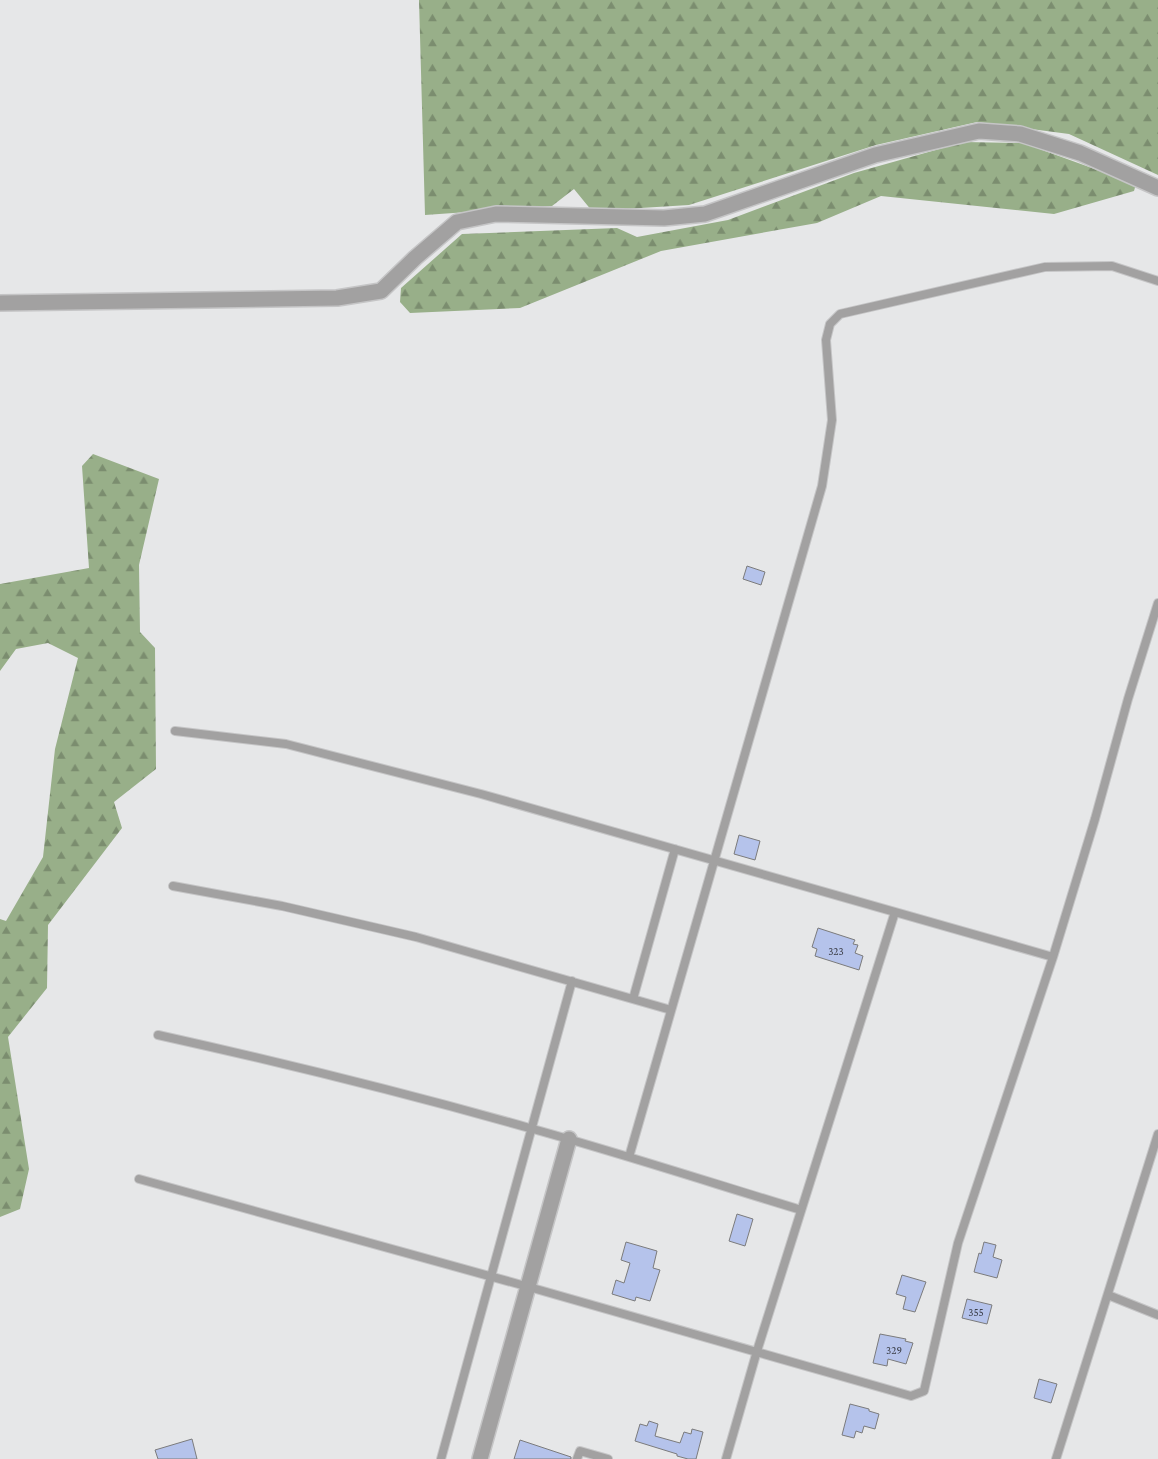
<svg xmlns="http://www.w3.org/2000/svg" width="1158" height="1459" font-family="'Crimson Pro',serif">
<style>
.forest{fill:url(#forest-firs)}
.building{fill:#b5c3eb;stroke:#7b7b7c}
.lines{fill:none;stroke-linecap:round;stroke-linejoin:round}
.lane-casing{stroke:#c5c5c6;stroke-width:10}
.street-casing{stroke:#c5c5c6;stroke-width:18}
.lane{stroke:#a2a1a1;stroke-width:8}
.street{stroke:#a2a1a1;stroke-width:15}
.labels{text-anchor:middle;stroke-width:4.5;stroke-linejoin:round;paint-order:stroke}
.number-label{font-size:11px;fill:#3d404a}
</style>
<defs>
<pattern id="forest-firs" width="22" height="20" patternUnits="userSpaceOnUse" patternTransform="scale(1.25)"><rect width="22" height="20" fill="#98af89"/><path d="M5 1l3.5 6h-7zM16 11l3.5 6h-7z" fill="#7b8d6f"/></pattern>
</defs>
<rect width="100%" height="100%" fill="#e6e7e8"/>
<path class="forest" d="M419,0H1158V175L1069,134L977,122L876,145L689,205L592,211L574,189L552,206L425,215Z
M964,142L1023,143L1136,184L1134,191L1054,214L881,196L817,223L661,251L520,308L410,313L400,302L401,288L462,234L617,228L637,237L728,220L854,173Z
M93,454L159,479L139,565L140,632L155,648L156,769L114,802L122,828L48,925L47,988L8,1037L29,1169L20,1209L0,1217V919L6,921L43,857L55,749L78,658L48,643L16,649L0,671V584L89,568L82,466Z"/>
<path class="building" d="M747,566L765,572L761,585L743,579Z
M739,835L760,841L755,860L734,854Z
M818,928L855,940L853,944L858,945L855,953L863,956L859,970L815,956L817,949L812,947Z
M737,1214L753,1219L745,1246L729,1241Z
M626,1242L657,1251L653,1268L660,1270L650,1301L636,1297L635,1301L612,1294L616,1280L624,1283L630,1263L621,1260Z
M984,1242L996,1245L993,1257L1002,1260L997,1278L974,1272L979,1253L981,1254Z
M902,1275L926,1282L915,1312L903,1309L906,1297L896,1294Z
M967,1299L992,1305L987,1324L962,1318Z
M880,1334L906,1339L905,1341L913,1343L906,1364L888,1359L887,1366L873,1363Z
M1039,1379L1057,1384L1051,1403L1034,1398Z
M850,1404L869,1409V1411L879,1414L875,1429L864,1426L862,1433L856,1431L854,1438L842,1435Z
M649,1421L658,1424L655,1436L680,1443L684,1432L691,1434L692,1429L703,1432L696,1459H688L677,1456V1454L635,1441L640,1424L647,1426Z
M192,1439L197,1459H158L155,1450Z
M520,1440L571,1457V1459H514Z"/>
<g class="lines">
<defs>
<path id="lane" d="M175,731L286,744L481,794L1053,957
M173,886L282,906L416,937L671,1010
M633,999L675,849
M158,1035C284,1063 409,1094 533,1129C623,1154 712,1183 801,1210
M629,1157L822,486L832,420L826,340L830,324L840,314L1045,267L1112,266L1158,281
M139,1179L529,1287L911,1396L924,1391L958,1243L1053,957L1095,819L1128,699L1158,603
M1108,1295L1158,1315
M441,1459L572,981
M577,1459L580,1451L608,1459
M726,1459L757,1351L895,912
M1056,1459L1158,1134"/>
<path id="street" d="M0,303L337,298L381,291L415,258L457,222L496,214L664,218L705,214L875,155L979,131L1020,134L1080,153L1158,188
M480,1459L569,1139"/>
</defs>
<use href="#lane" class="lane-casing"/>
<use href="#street" class="street-casing"/>
<use href="#lane" class="lane"/>
<use href="#street" class="street"/>
</g>
<g class="labels">
<g class="number-label">
<text x="836" y="955">323</text>
<text x="976" y="1316">355</text>
<text x="894" y="1354">329</text>
</g>
</g>
</svg>
